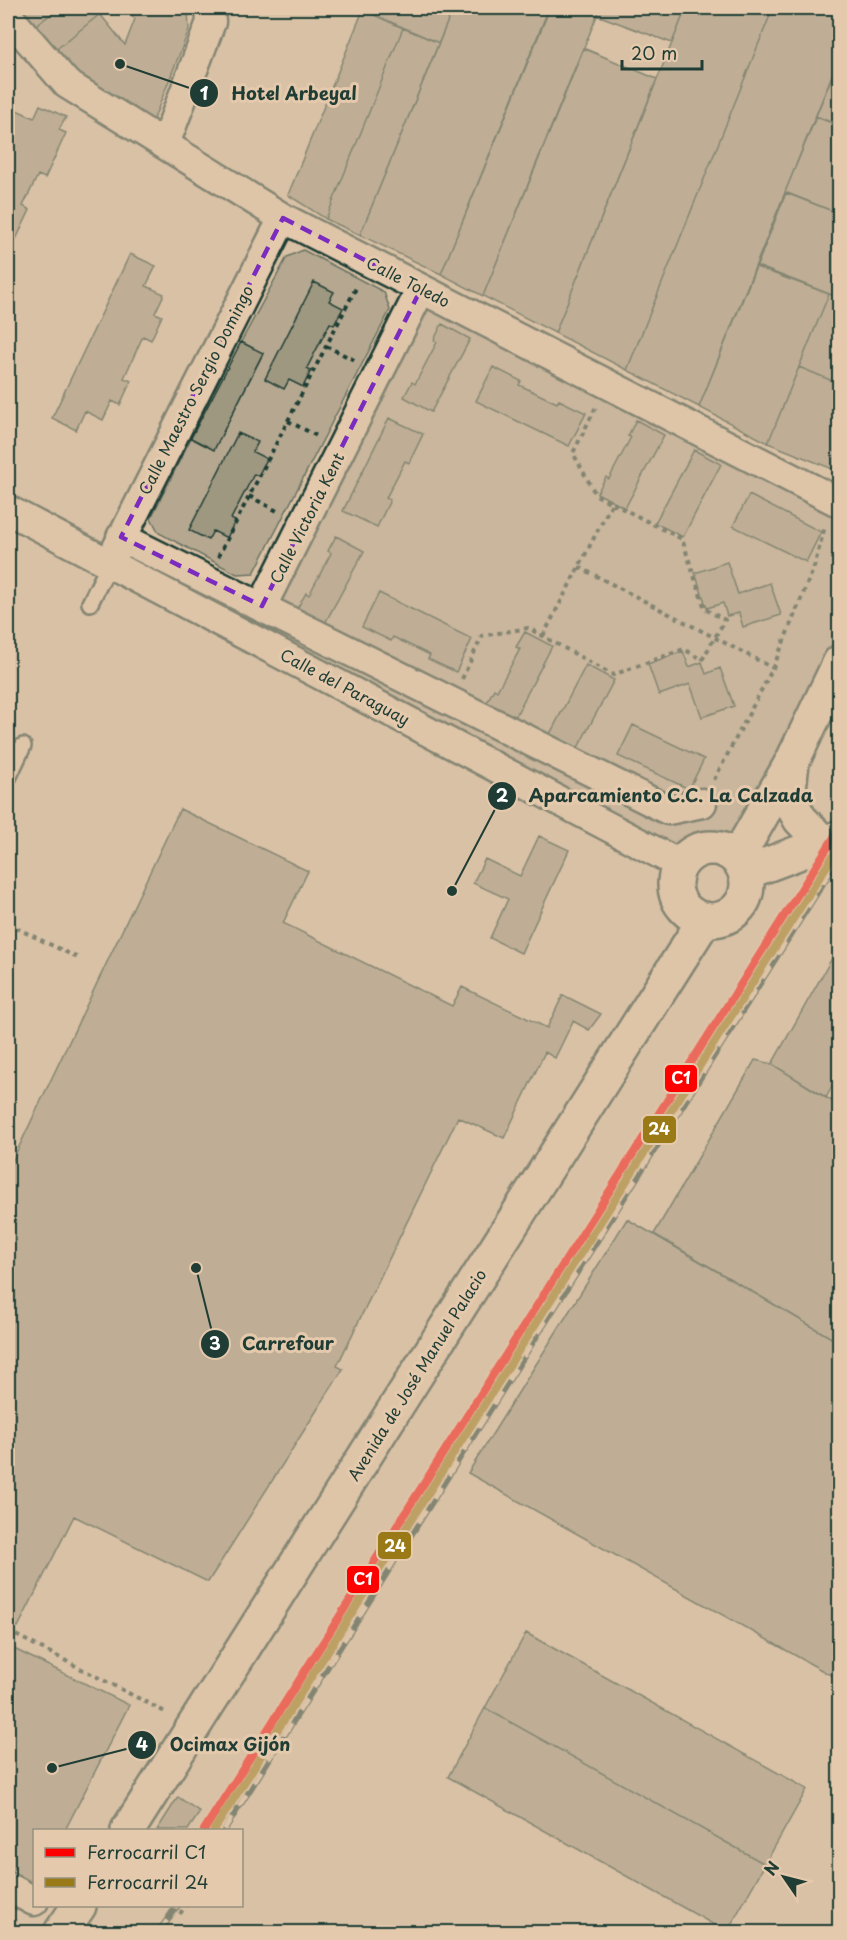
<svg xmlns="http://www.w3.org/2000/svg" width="847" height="1940" font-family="'Playpen Sans',sans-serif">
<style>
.green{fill:#b6a890;stroke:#6a7262;stroke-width:1.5}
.building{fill:#9f9881;stroke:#1f3d34;stroke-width:1.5}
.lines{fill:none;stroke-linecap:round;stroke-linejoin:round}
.street-tunnel{stroke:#b4a78e;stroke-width:28;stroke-dasharray:28 14;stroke-linecap:butt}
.lane-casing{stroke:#1f3d34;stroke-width:20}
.street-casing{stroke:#1f3d34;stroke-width:33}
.secondary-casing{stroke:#1f3d34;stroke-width:38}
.path{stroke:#1f3d34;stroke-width:4;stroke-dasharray:4.5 4.5;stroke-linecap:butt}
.lane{stroke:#e5c9ac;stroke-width:15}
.street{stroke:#e5c9ac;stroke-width:28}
.secondary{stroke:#e5c9ac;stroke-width:33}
.rail-casing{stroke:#1f3d34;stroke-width:7}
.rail{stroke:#e5c9ac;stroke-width:4.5;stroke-dasharray:14;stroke-linecap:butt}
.rail-1-casing{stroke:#e5c9ac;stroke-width:12}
.rail-2-casing{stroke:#e5c9ac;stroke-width:12}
.rail-1{stroke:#f00;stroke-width:8}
.rail-2{stroke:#9a7917;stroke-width:8}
.marked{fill:none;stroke:#7b2cbf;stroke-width:4.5;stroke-dasharray:12 8;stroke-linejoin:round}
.labels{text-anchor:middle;stroke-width:6;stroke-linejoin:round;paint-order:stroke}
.street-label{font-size:16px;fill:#1f3d34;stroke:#e5c9ac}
.leader{fill:none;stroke:#1f3d34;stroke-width:2}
.callout-dot{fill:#1f3d34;stroke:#e5c9ac;stroke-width:2}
.mark-label{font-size:18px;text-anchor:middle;font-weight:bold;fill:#fff}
.callout-label{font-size:18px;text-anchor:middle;font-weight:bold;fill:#1f3d34;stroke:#e5c9ac;stroke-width:6;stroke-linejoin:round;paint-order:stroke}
.line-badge{stroke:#e5c9ac;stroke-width:2}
.badge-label{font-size:16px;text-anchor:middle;font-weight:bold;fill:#fff}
</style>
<rect width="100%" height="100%" fill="#d9c1a5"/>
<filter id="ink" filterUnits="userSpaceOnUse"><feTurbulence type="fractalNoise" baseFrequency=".0167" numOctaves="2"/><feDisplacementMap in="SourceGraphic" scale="12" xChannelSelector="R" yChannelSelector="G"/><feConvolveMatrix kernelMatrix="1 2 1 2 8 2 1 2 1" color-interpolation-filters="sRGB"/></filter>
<g filter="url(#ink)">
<path class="green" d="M303,250L384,292L390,310L254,573L237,574L159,533L151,518L191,438L214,449L263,354L241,342L287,257Z
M421,289L839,503V662L728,852C714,846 700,847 687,857L110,563L121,537L262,606Z"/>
<path class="building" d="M20,8H59L35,26Z
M59,8H69L72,12L77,8H94L100,14L54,51L35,26Z
M125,8H188L189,30L153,121L76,78L54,51L100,14L125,45L135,19Z
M364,8H453L439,43L363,10Z
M453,8H549L441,274L360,235Z
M550,8H600L483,296L441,274Z
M600,8H686L672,43L597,15Z
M686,8H773L627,370L555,333Z
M773,8H840V55L699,407L627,370Z
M363,10L403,28L326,219L288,195Z
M403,28L439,43L360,235L326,219Z
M583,48L657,79L555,333L483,296Z
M840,57V126L816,116Z
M8,90L14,93L8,106L34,118L40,105L66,117L59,130L66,133L45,178L38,175L23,206L30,210L8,256V174L13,163L8,161Z
M816,117L840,126V214L785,192Z
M786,193L840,214V298L757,266Z
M130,254L156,266L146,286L164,294L155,313L162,316L151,340L143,336L124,378L131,381L120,405L112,401L103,420L85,411L76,430L52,418Z
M756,267L829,294L768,443L699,407Z
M314,282L334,292L329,301L343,308L334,325L330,323L307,368L311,370L303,387L289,380L284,389L265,379Z
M829,294L840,298V384L799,367Z
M442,324L470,339L431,412L404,397L412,382L415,384L437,342L434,340Z
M241,342L263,353L214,450L191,438Z
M493,367L521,381L519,385L557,403L559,400L586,413L569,446L476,401Z
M799,367L840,384V472L768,443Z
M389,418L423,434L409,463L405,461L386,498L390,500L377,527L343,511Z
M636,420L664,435L625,508L597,493L606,477L609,479L631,437L628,436Z
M238,433L258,442L253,452L267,459L258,476L254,474L231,519L235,521L227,538L213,531L208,540L189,530Z
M694,450L721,464L683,537L655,523Z
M749,495L821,532L806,562L733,526Z
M336,536L364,551L325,623L297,609L306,593L309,595L331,553L328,551Z
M727,562L738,594L770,583L781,615L743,627L739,613L727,616L723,603L707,608L695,573Z
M379,593L472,639L456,672L428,659L430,655L393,637L391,641L362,627Z
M525,632L552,646L514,719L486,704L494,689L497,691L520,649L516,647Z
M683,651L689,667L702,662L706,674L720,668L734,706L702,717L690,684L659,695L648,664Z
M586,665L614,680L575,753L548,738Z
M633,725L704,759L689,789L618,756Z
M180,809L308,871L283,923L452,1006L462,987L547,1028L563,995L601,1014L589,1030L573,1021L555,1058L545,1052L504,1138L458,1117L337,1366L343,1369L208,1582L74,1516L18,1627L8,1622V1170Z
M539,836L569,850L521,953L490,938L508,899L473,883L485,859L520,876Z
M840,944V1071L826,1098L772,1064Z
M755,1060L772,1064L840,1106V1343L654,1234Z
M627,1219L840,1343V1668L834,1677L468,1473Z
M526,1633L807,1789L765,1864L485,1708Z
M8,1646L129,1705L65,1830H34V1884L8,1872Z
M485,1708L765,1864L727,1932L448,1777Z
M178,1797L200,1812L188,1830H157Z"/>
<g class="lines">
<path class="street-tunnel" d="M8,1930L11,1932"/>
<defs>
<path id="lane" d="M90,603L110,563
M8,778L23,746"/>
<path id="street" d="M8,16L67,84L283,218L840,503
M165,144L211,22L210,8
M8,510L681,865
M121,537L668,810L702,803
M114,554L283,218
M262,606L421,289
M8,1887L34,1901"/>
<path id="secondary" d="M792,763L788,797L800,819L822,842
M675 884a36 36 0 1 1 72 0a36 36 0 1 1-72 0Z
M737,858L792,762L840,662
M745,873L840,837
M128,1830L705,919
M61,1932L79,1906"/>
</defs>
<use href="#lane" class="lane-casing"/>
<use href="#street" class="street-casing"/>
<use href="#secondary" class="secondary-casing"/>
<path class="path" d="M326,346L356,361
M288,421L317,436
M249,496L279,512
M218,557L357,286
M579,567L773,668
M543,636L612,503
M462,679L482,636L528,628L613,675L684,649L702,660L725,620L705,609L682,539L596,495L573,453L596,407
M714,780L773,668L814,567L825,526
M8,924L78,958
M8,1631L167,1713
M180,1914L185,1906"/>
<use href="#lane" class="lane"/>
<use href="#street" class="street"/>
<use href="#secondary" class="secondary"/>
<defs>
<path id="rail" d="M224,1830L840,856
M159,1932L177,1906"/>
</defs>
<use href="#rail" class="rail-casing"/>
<use href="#rail" class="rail"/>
<defs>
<path id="rail-1" d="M204,1830L840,828"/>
<path id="rail-2" d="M214,1830L840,845"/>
</defs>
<use href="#rail-1" class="rail-1-casing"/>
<use href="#rail-2" class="rail-2-casing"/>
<use href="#rail-1" class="rail-1"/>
<use href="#rail-2" class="rail-2"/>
</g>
</g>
<path d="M0 0H847V1940H0ZM283,218L421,289L262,606L121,537Z" fill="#d9c1a5" fill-opacity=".55" fill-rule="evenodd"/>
<path class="marked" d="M283,218L421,289L262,606L121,537Z"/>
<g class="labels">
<g class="street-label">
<text transform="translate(408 282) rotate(27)" y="6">Calle Toledo</text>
<text transform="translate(196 390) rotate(-63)" y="6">Calle Maestro Sergio Domingo</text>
<text transform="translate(307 518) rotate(-63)" y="6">Calle Victoria Kent</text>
<text transform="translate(345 687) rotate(28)" y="6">Calle del Paraguay</text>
<text transform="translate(417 1375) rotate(-58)" y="6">Avenida de José Manuel Palacio</text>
</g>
</g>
<path class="leader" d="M120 64L204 93M452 891L502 796M196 1268L215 1344M52 1768L142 1745"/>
<g class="callout-dot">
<circle cx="120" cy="64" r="6"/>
<circle cx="452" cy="891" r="6"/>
<circle cx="196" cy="1268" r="6"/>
<circle cx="52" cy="1768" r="6"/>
<circle cx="204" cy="93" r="15"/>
<circle cx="502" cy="796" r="15"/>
<circle cx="215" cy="1344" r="15"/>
<circle cx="142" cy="1745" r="15"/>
</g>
<g class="mark-label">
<text x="204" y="100">1</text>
<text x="502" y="802">2</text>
<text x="215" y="1350">3</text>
<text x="142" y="1751">4</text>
</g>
<g class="callout-label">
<text x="294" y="100">Hotel Arbeyal</text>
<text x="671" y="802">Aparcamiento C.C. La Calzada</text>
<text x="288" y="1350">Carrefour</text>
<text x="230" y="1751">Ocimax Gijón</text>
</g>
<g class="line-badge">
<rect x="664" y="1064" width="34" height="29" rx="6" fill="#f00"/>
<rect x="642" y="1115" width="35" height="29" rx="6" fill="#9a7917"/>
<rect x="377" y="1531" width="35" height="29" rx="6" fill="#9a7917"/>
<rect x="346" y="1565" width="34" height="29" rx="6" fill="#f00"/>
</g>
<g class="badge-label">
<text x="681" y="1084">C1</text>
<text x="659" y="1135">24</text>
<text x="395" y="1552">24</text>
<text x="363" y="1585">C1</text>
</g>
<rect width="847" height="1940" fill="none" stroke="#e5c9ac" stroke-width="30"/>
<rect x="15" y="15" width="817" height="1910" fill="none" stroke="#1f3d34" stroke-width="2" filter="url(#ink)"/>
<rect x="33" y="1829" width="210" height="78" fill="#e5c9ac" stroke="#96917c" stroke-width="1.5"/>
<rect x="45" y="1848" width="30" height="9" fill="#ff0000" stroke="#96917c" stroke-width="1.5"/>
<text x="87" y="1859" font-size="18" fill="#1f3d34">Ferrocarril C1</text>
<rect x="45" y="1878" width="30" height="9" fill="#9a7917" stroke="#96917c" stroke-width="1.5"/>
<text x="87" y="1889" font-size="18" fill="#1f3d34">Ferrocarril 24</text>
<g transform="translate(784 1877) rotate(305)" stroke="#e5c9ac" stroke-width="4.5" paint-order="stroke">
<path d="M0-4.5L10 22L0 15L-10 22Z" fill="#1f3d34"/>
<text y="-9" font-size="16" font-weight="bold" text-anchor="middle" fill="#1f3d34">N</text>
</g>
<path d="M622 60v9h80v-9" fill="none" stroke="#1f3d34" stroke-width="3"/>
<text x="631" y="60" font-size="18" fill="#1f3d34" stroke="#e5c9ac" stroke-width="4.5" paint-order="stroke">20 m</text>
</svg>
